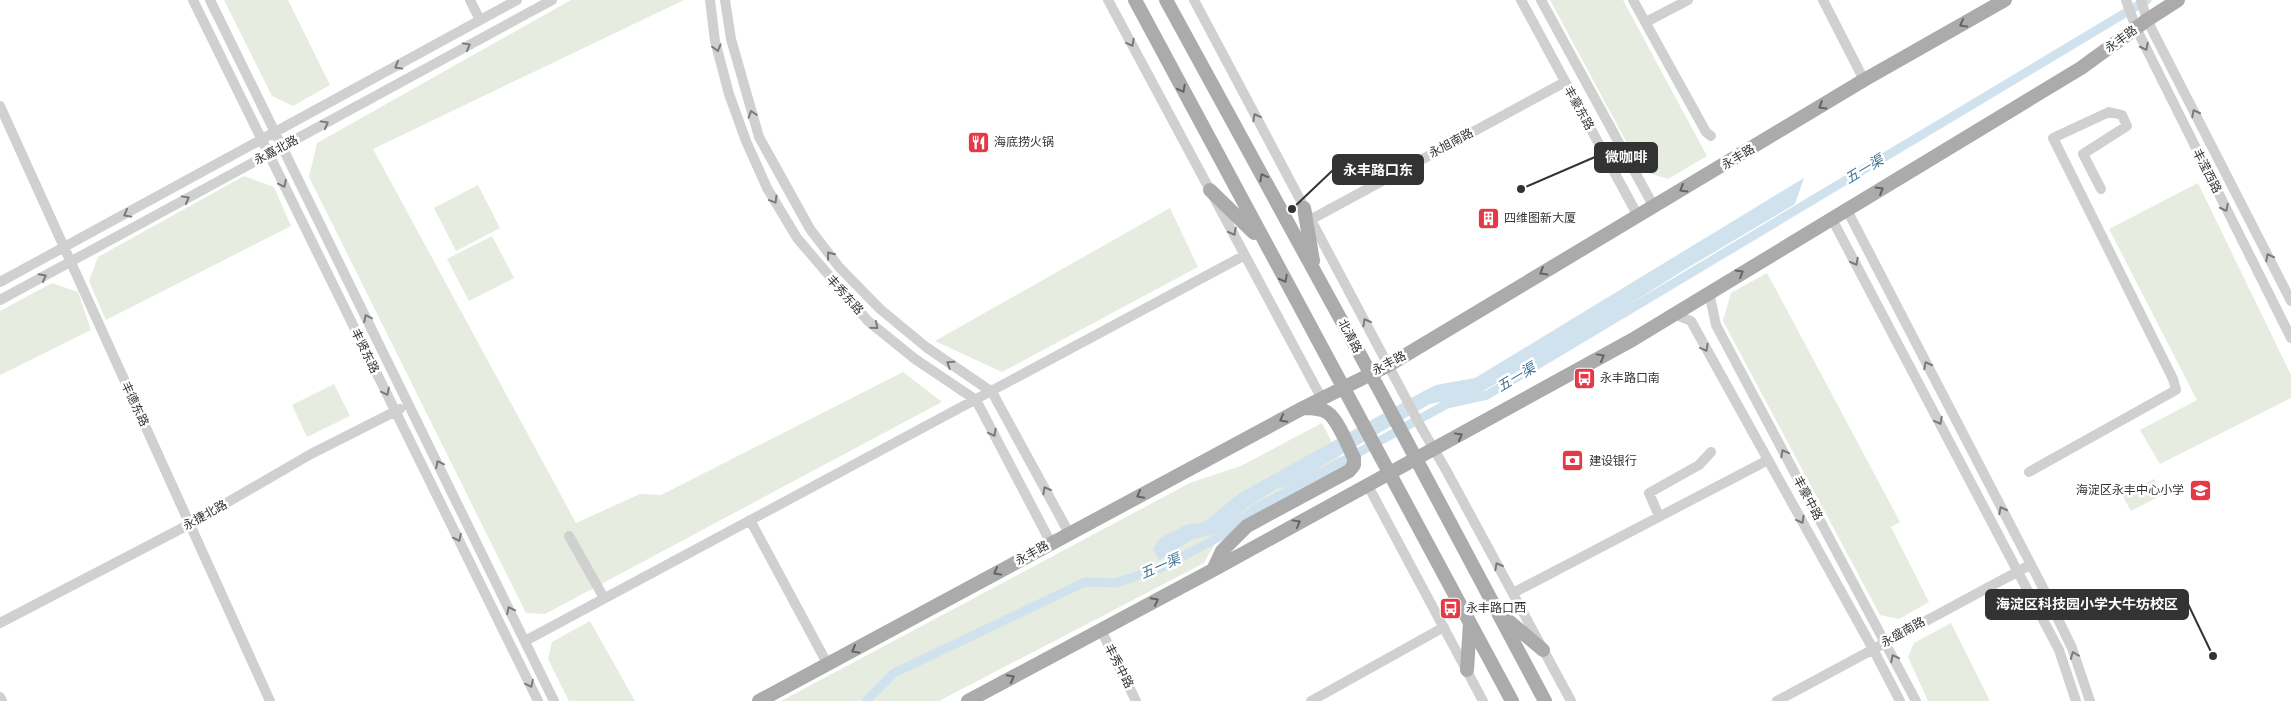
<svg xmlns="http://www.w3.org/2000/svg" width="2291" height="701" font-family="Overpass,'Noto Sans SC',sans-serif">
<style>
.green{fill:#e6ecdf}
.water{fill:#cfe2ee}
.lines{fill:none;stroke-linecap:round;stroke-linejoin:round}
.canal{stroke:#cfe2ee;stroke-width:9}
.minor{stroke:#d0d0d0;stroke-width:10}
.major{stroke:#ababab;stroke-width:14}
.oneway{stroke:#636363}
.oneway2{stroke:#7a7a7a}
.labels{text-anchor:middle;stroke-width:5;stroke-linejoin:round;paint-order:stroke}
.street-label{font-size:12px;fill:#333;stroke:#fff}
.poi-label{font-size:12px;fill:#333;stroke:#fff;text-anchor:start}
.water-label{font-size:14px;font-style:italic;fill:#3f7597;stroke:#fff}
.leader{fill:none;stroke:#333;stroke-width:2}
.callout-dot{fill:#333;stroke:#fff;stroke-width:2}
.callout{fill:#333;stroke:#333;stroke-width:2}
.callout-label{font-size:14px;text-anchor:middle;font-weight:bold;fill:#fff}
</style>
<rect width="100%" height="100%" fill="#fff"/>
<path class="green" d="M224,0H288L330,85L293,106L272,96Z
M571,0H684L373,149L576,523L640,494L661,495L903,372L942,402L545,614L526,613L309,177L317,143Z
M1550,0H1623L1707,156L1668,179L1642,171Z
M244,176L274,187L291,226L106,320L89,281L98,257Z
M2198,183L2291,375V398L2160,464L2140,430L2197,400L2109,229Z
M478,185L500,228L456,251L434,208Z
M1170,208L1198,267L1002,372L935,341Z
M492,236L514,278L469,301L447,259Z
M1767,273L1900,522L1891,527L1929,602L1899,619L1880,615L1723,321L1731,293Z
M52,283L78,292L91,330L0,375V311Z
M334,384L350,416L307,437L292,405Z
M1322,423L1341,460L1217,540L1204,563L939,701H781L1190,483L1241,466Z
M2154,479L2162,495L2131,511L2122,495Z
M590,621L635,701H569L548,659L552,642Z
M1951,623L1990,701H1928L1908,657L1914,643Z"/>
<path class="water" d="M1804,178L1795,204L1684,270L1578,337L1476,395L1430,404L1325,464L1294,485L1276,489L1247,508L1219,533L1193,539L1159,560L1153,549L1160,538L1186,525L1204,522L1240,493L1422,392L1436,385L1475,378Z"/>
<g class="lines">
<path class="canal" d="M866,701L894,673L1085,582L1116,583L1161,568L1219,537L1255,509L1447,404L1487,395L2147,0"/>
<path class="minor" d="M193,0L538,701
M210,0L554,701
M470,0L480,20
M710,0L715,41L729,94L746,141L767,188L797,238L868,321L915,359L976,400L1051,543
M725,0L731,39L759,137L810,229L839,267L880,309L926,347L992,392L1069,533
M1108,0L1322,399
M1194,0L1421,427L1446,470L1571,701
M1521,0L1638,216
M1541,0L1654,207
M1633,0L1706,132L1711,136
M1823,0L1864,80
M2126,0L2136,28L2291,338
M2141,0L2147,20L2291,301
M1646,22L1688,0
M0,106L270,701
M1847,210L2041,584L2072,648L2090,701
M1832,219L2059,650L2076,701
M1310,220L1565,82
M0,282L517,0
M1709,292L1716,325L1916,701
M0,300L552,0
M1674,314L1691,321L1873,649L1900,701
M2029,472L2176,390L2173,379L2053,138L2109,112L2122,115L2127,126L2083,154L2101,189
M1367,484L1483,701
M1659,516L1649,493L1699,465L1711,452
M750,520L828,665
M569,536L604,598
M1513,593L1768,460
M0,623L190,524L311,454L400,409
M1101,630L1136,701
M525,641L1245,255
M0,697L2,701
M1311,701L1444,627
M1777,701L2030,565"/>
<path class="major" d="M1135,0L1512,701
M1166,0L1381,393L1545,701
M1210,190L1254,233
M1304,208L1313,261
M1213,570L1222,551L1247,526L1349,471L1354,465V458C1348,446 1338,420 1328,413C1321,408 1312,408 1304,408
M1504,617L1543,650
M1467,670L1470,623
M759,701L1303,408L1389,365L1864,80L2005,0
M968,701L1213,570L1632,340L2081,68L2147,20L2178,0"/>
</g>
<defs><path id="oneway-chevron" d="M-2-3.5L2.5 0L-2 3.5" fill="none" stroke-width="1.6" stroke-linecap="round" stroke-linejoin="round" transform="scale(1.25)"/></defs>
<g class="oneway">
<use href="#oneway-chevron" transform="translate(1963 24) rotate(151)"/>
<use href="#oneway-chevron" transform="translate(1182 89) rotate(62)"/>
<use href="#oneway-chevron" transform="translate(1822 106) rotate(149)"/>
<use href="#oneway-chevron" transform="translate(1263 177) rotate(-119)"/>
<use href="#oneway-chevron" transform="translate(1683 189) rotate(149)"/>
<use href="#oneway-chevron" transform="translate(1880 190) rotate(-31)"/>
<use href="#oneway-chevron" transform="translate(1543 272) rotate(149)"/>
<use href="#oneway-chevron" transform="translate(1740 273) rotate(-31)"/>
<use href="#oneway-chevron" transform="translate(1284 279) rotate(62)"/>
<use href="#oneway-chevron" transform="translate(1601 357) rotate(-29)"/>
<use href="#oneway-chevron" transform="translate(1283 419) rotate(152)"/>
<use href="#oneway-chevron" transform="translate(1459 436) rotate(-29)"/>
<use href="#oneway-chevron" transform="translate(1140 495) rotate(152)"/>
<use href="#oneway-chevron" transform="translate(1297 523) rotate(-29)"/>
<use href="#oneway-chevron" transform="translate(997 572) rotate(151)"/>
<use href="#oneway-chevron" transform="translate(1155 601) rotate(-28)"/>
<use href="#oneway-chevron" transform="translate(855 650) rotate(151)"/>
<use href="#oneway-chevron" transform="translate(1011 678) rotate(-28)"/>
</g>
<g class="oneway2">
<use href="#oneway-chevron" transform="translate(1131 43) rotate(62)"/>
<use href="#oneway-chevron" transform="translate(467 46) rotate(-29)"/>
<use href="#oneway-chevron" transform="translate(2145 47) rotate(63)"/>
<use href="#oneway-chevron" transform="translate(717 48) rotate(75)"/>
<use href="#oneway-chevron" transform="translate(398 66) rotate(151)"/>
<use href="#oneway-chevron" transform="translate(2195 113) rotate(-117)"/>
<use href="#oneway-chevron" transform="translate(752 114) rotate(-108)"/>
<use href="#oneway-chevron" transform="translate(1256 117) rotate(-118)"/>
<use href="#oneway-chevron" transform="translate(325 124) rotate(-29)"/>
<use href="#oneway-chevron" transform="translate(283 184) rotate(64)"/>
<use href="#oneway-chevron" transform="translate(186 199) rotate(-29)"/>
<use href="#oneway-chevron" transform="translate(774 200) rotate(59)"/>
<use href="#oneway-chevron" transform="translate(2225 208) rotate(63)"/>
<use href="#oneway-chevron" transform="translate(127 214) rotate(151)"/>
<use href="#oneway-chevron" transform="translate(1233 232) rotate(62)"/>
<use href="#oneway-chevron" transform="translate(830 255) rotate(-128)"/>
<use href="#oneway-chevron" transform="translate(2269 257) rotate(-117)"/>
<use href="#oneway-chevron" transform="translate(1855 262) rotate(62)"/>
<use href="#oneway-chevron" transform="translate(43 277) rotate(-28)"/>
<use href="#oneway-chevron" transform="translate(367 318) rotate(-116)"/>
<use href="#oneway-chevron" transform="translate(1366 322) rotate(-119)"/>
<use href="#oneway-chevron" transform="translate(875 326) rotate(40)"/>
<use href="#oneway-chevron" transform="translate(1705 348) rotate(61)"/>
<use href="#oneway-chevron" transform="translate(950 364) rotate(-147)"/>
<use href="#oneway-chevron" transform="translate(1927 365) rotate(-117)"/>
<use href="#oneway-chevron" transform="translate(386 392) rotate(64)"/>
<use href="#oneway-chevron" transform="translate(1939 421) rotate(62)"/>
<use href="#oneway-chevron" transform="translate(993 433) rotate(62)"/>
<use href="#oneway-chevron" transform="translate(1784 453) rotate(-118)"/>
<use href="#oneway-chevron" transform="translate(439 464) rotate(-116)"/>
<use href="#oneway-chevron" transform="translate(1046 490) rotate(-119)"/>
<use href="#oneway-chevron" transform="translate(2002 510) rotate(-117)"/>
<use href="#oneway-chevron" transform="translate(1801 520) rotate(61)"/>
<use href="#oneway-chevron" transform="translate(458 538) rotate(64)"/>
<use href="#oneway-chevron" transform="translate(1498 566) rotate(-118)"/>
<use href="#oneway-chevron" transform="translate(510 610) rotate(-116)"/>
<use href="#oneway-chevron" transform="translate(2074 655) rotate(-111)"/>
<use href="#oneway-chevron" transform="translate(1894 658) rotate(-117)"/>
<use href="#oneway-chevron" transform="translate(530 684) rotate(64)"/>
</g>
<defs>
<symbol id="restaurant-square" viewBox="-11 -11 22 22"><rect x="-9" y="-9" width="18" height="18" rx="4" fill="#e63946" stroke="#fff"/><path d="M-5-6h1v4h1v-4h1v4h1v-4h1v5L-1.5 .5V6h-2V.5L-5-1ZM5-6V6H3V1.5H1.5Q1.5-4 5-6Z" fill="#fff"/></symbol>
<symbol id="building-square" viewBox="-11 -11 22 22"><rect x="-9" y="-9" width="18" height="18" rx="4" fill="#e63946" stroke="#fff"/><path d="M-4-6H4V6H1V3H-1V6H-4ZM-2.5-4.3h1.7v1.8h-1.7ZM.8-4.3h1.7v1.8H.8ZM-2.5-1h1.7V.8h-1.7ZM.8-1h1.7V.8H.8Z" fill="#fff"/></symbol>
<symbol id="bus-square" viewBox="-11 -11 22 22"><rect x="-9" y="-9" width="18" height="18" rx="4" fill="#e63946" stroke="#fff"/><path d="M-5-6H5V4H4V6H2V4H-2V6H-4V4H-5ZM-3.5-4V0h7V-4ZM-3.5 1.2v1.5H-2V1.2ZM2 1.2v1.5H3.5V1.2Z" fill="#fff"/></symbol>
<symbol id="bank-square" viewBox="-11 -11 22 22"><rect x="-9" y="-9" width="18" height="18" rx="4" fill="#e63946" stroke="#fff"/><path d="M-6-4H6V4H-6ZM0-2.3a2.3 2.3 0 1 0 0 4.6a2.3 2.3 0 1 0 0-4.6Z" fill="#fff"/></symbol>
<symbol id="school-square" viewBox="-11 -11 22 22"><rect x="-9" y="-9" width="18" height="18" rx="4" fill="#e63946" stroke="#fff"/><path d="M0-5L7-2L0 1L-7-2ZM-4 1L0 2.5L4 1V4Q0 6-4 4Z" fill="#fff"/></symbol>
</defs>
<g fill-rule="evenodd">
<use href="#restaurant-square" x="966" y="130" width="25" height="25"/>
<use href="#building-square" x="1476" y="206" width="25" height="25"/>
<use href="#bus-square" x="1572" y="366" width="25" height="25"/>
<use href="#bank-square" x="1560" y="448" width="25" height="25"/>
<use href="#school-square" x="2188" y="478" width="25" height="25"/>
<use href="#bus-square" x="1438" y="596" width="25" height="25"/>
</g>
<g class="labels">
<g class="street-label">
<text transform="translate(2121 39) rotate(-36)" y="4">永丰路</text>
<text transform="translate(1579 108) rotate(61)" y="4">丰豪东路</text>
<text transform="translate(1451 143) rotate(-28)" y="4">永旭南路</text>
<text transform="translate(276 150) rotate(-28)" y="4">永嘉北路</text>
<text transform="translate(1738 157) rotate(-31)" y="4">永丰路</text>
<text transform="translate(2207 171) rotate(63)" y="4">丰滢西路</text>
<text transform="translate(845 295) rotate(48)" y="4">丰秀东路</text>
<text transform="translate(1350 336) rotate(62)" y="4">北清路</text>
<text transform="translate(365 351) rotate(64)" y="4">丰贤东路</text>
<text transform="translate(1389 363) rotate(-28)" y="4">永丰路</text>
<text transform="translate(135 404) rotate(65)" y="4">丰德东路</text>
<text transform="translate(1808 498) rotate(62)" y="4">丰豪中路</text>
<text transform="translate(205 515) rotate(-29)" y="4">永捷北路</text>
<text transform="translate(1032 553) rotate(-29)" y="4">永丰路</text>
<text transform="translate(1903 632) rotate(-29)" y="4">永盛南路</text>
<text transform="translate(1119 666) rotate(63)" y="4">丰秀中路</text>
</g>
<g class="poi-label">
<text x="994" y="146">海底捞火锅</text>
<text x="1504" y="222">四维图新大厦</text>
<text x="1600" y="382">永丰路口南</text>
<text x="1589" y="465">建设银行</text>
<text x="2184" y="494" text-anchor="end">海淀区永丰中心小学</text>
<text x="1466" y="612">永丰路口西</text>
</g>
<g class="water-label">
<text transform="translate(1864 169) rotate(-31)" y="5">五一渠</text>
<text transform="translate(1516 377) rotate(-31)" y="5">五一渠</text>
<text transform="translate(1160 566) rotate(-24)" y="5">五一渠</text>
</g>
</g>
<path class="leader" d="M1521 189L1595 157M1292 209L1333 170M2213 656L2188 604"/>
<g class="callout-dot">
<circle cx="1521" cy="189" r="5"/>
<circle cx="1292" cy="209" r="5"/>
<circle cx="2213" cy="656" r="5"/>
</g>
<g class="callout">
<rect x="1595" y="143" width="62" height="29" rx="5"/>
<rect x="1333" y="155" width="90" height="29" rx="5"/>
<rect x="1986" y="590" width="202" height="29" rx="5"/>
</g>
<g class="callout-label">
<text x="1626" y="162">微咖啡</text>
<text x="1378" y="175">永丰路口东</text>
<text x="2087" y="609">海淀区科技园小学大牛坊校区</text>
</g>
</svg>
